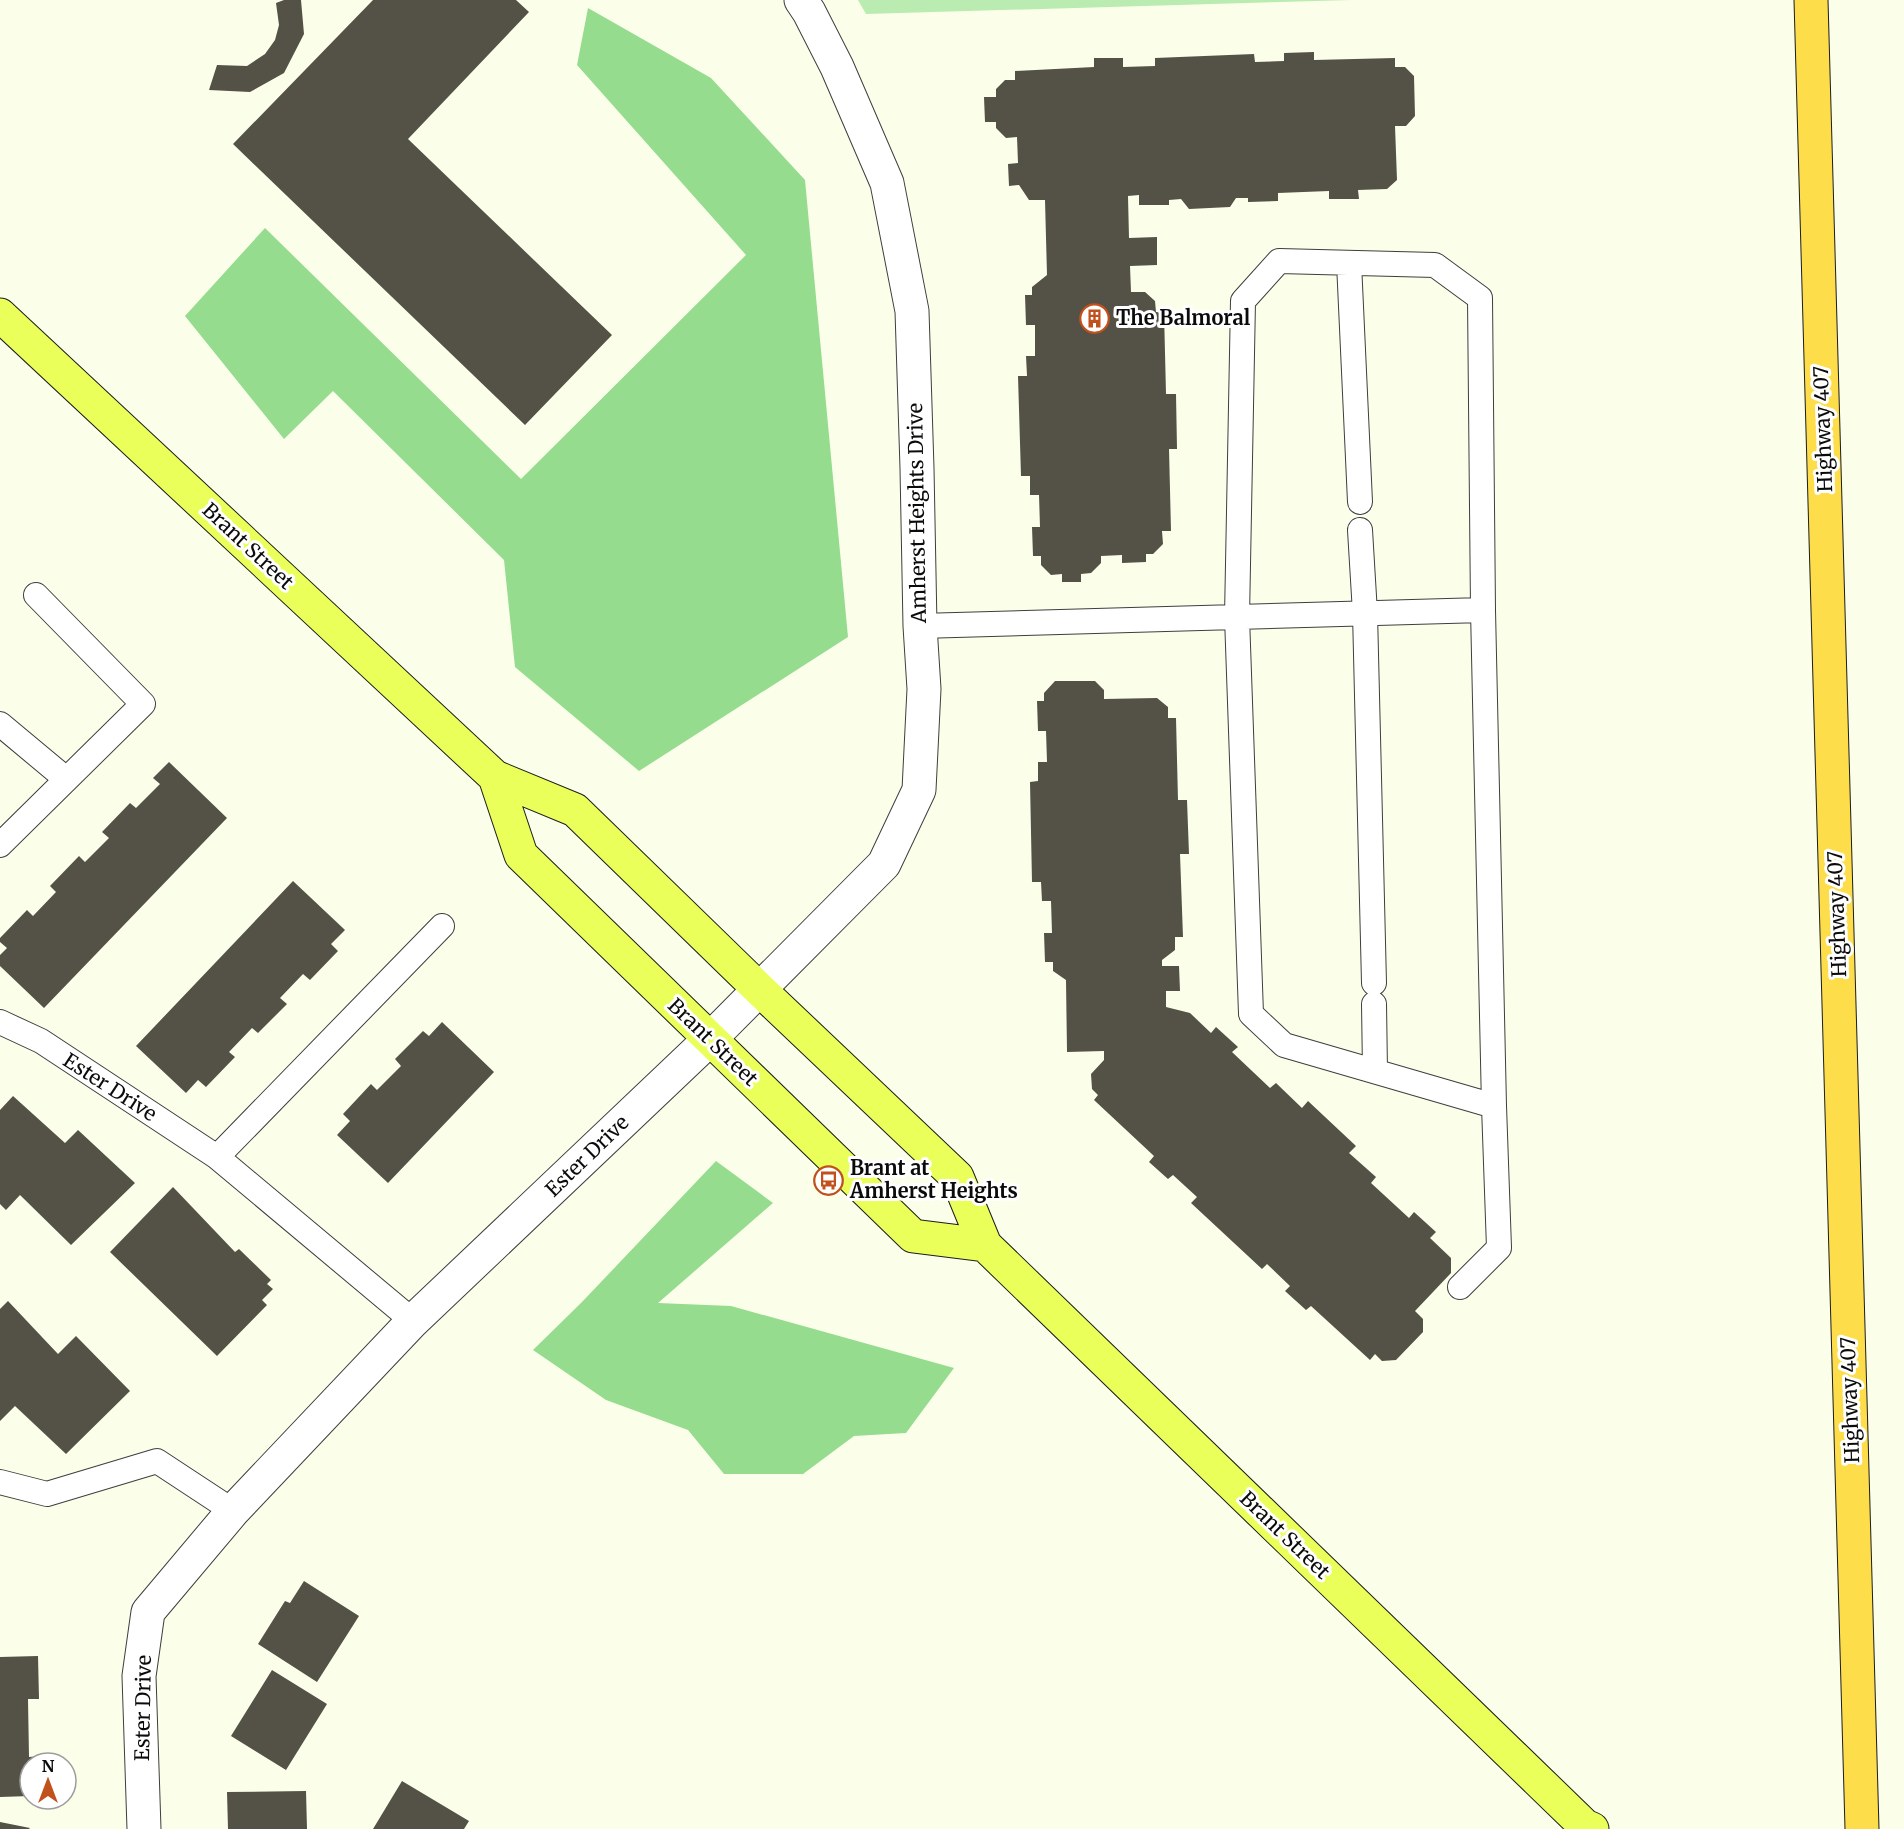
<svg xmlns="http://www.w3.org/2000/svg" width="1904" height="1829" font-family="Merriweather,serif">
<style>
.green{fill:#baebb1}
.forest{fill:#96dc8f}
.building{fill:#545147}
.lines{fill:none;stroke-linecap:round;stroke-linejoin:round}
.lane-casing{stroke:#3e3e3e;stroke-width:26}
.street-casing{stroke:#3e3e3e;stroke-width:35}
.primary-casing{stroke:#1c1c1c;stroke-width:35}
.highway-casing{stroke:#1c1c1c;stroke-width:35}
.lane{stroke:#fff;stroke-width:24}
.street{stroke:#fff;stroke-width:33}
.primary{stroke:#eaff59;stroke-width:33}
.highway{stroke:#fddd49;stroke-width:33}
.labels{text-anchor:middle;stroke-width:6;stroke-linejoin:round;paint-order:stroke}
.poi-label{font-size:20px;font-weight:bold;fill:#0b0b0b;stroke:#fff;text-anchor:start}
.street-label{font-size:20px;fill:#0b0b0b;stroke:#fff}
</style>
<rect width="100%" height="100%" fill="#fbffe9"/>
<path class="green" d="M858,0H1352L866,14Z"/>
<path class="forest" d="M588,8L711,78L805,180L848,637L639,771L515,667L504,560L333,391L284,439L185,316L265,228L521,479L746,255L577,65Z
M716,1161L773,1203L658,1303L731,1306L954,1368L906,1433L854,1436L803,1474H724L688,1430L606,1400L533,1350L582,1302Z"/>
<path class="building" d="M284,0H301L304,34L284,73L250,92L209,90L217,65L247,66L265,54L275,40L279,25L276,3Z
M373,0H516L529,12L408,139L612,335L525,425L233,144Z
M1314,52V60L1395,58V67H1405L1414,76L1415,116L1406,126H1395L1397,180L1387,189L1358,190L1359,199H1329V191L1278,193V201L1248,202V198H1236L1230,207L1189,209L1181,199L1169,200V205H1139V195L1128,196L1129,238L1157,237V265L1130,266L1131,292H1145L1155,301L1156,312H1164L1166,394H1176L1177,449H1169L1171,531H1162L1163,544L1153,554H1146V562L1122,563V555L1101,556V563L1091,573L1081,574V582H1062V574L1051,575L1041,565V556H1033L1032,527H1040L1039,495H1030V476H1021L1018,376H1027L1026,356H1035V325H1026L1025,295H1032V287L1047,275L1045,200H1029L1019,185L1009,186L1008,164L1018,163L1017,137L1006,138L996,128V122H985L984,97H996V89L1005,80H1015V71L1094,67V58H1123V67L1155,66V58L1254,54L1255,62L1284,61V53Z
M1055,681H1095L1104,690V699L1157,698L1168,707V718H1176L1178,800H1187L1189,854H1180L1183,937H1175V950L1162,960V966H1179L1180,991H1166V1007L1190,1013L1211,1033L1216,1027L1238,1047L1232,1052L1270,1088L1276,1083L1302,1108L1308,1101L1356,1146L1349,1153L1376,1177L1371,1183L1409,1218L1414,1212L1436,1232L1430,1238L1451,1258V1273L1415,1311L1423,1319V1332L1396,1360L1382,1361L1375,1354L1370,1360L1311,1306L1306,1310L1285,1291L1290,1286L1267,1264L1262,1269L1191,1203L1197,1197L1173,1175L1168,1179L1149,1162L1154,1156L1094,1100L1098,1095L1092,1089L1091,1074L1104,1060V1051L1067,1052L1066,980L1053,971V962H1045L1044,933H1052L1051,901H1042L1041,882H1032L1030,782L1038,781V762H1047L1046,731H1038L1037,701H1044V693Z
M169,762L227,818L44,1008L0,966V955L7,948L0,942V938L27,910L33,916L56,892L50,886L79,856L85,862L109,838L102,832L130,803L136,808L160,784L153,778Z
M293,881L345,930L331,944L338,951L310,980L303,974L280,998L287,1004L258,1033L252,1028L229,1052L235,1057L206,1087L198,1080L186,1093L136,1046Z
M442,1022L494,1072L388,1183L337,1135L350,1121L343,1114L371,1084L377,1090L401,1066L395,1059L423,1031L429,1036Z
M13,1096L65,1143L78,1130L135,1183L71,1245L20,1195L6,1210L0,1204V1110Z
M173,1187L235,1252L239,1249L271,1280L267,1284L273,1289L262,1300L267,1305L217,1356L110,1252Z
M8,1301L58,1354L76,1336L130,1391L66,1454L15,1406L0,1421V1309Z
M304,1581L359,1616L317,1682L258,1644L285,1601L290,1603Z
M38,1656L39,1699H28L29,1757L40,1756V1763H30V1796L0,1797V1657Z
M272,1670L327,1704L286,1770L231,1736Z
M402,1781L469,1821L464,1829H373Z
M306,1791L307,1829H228L227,1792Z
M0,1822L30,1828L29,1829H0Z"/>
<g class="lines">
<defs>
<path id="lane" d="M1349,263L1360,502
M1360,530L1365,613L1374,983
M920,626L1483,610
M0,724L66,779
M0,845L143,704L36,595
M1374,1004L1375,1071
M0,1022L41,1041L217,1157L413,1321
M217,1157L442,926
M1460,1287L1499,1248L1494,1106L1284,1045L1251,1014L1237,617L1243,301L1279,261L1435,265L1480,298L1483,610L1494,1106
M0,1482L47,1494L157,1461L233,1511"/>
<path id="street" d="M144,1829L139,1676L148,1612L233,1511L413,1321L710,1039L884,864L919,790L924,689L920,626L917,468L912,311L887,183L837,67L809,12L801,0"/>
<path id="primary" d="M0,315L495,777L575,810L759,989L957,1177L985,1245L1585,1826L1592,1829
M495,777L521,855L913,1236L985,1245"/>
<path id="highway" d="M1811,0L1862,1829"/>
</defs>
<use href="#lane" class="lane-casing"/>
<use href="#street" class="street-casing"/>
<use href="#primary" class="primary-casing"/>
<use href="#highway" class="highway-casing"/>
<use href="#lane" class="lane"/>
<use href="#street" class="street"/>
<use href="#primary" class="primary"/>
<use href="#highway" class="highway"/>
</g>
<defs>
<symbol id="building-ring" viewBox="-11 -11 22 22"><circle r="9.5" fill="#fff" stroke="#c1511c" stroke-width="1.5"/><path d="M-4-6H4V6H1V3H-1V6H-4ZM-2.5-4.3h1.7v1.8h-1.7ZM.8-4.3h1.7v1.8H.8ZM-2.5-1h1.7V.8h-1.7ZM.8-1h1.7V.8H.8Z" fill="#c1511c"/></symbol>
<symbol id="bus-ring" viewBox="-11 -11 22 22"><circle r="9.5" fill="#fff" stroke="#c1511c" stroke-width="1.5"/><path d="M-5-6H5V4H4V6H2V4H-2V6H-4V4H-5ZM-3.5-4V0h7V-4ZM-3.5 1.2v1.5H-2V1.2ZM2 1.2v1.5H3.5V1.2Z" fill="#c1511c"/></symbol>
</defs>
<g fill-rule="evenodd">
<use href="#building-ring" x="1078" y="302" width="33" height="33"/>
<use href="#bus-ring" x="812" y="1164" width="33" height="33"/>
</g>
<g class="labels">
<g class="poi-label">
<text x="1116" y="325">The Balmoral</text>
<text x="850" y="1175">Brant at<tspan x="850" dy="23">Amherst Heights</tspan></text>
</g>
<g class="street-label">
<text transform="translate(1823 429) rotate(-92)" y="7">Highway 407</text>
<text transform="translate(917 513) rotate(-91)" y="7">Amherst Heights Drive</text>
<text transform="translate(248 546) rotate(43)" y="7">Brant Street</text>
<text transform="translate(1837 914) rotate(-92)" y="7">Highway 407</text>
<text transform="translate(713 1042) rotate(44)" y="7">Brant Street</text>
<text transform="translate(110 1087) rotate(33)" y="7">Ester Drive</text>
<text transform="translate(587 1156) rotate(-44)" y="7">Ester Drive</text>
<text transform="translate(1850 1400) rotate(-92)" y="7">Highway 407</text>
<text transform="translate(1285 1535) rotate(44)" y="7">Brant Street</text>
<text transform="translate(143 1708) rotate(-89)" y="7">Ester Drive</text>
</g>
</g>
<g transform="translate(48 1781)"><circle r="28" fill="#ffffff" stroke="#9d9d9d" stroke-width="1.5"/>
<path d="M0-4.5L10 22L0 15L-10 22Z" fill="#c1511c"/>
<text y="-9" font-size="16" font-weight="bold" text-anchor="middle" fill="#0b0b0b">N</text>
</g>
</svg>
